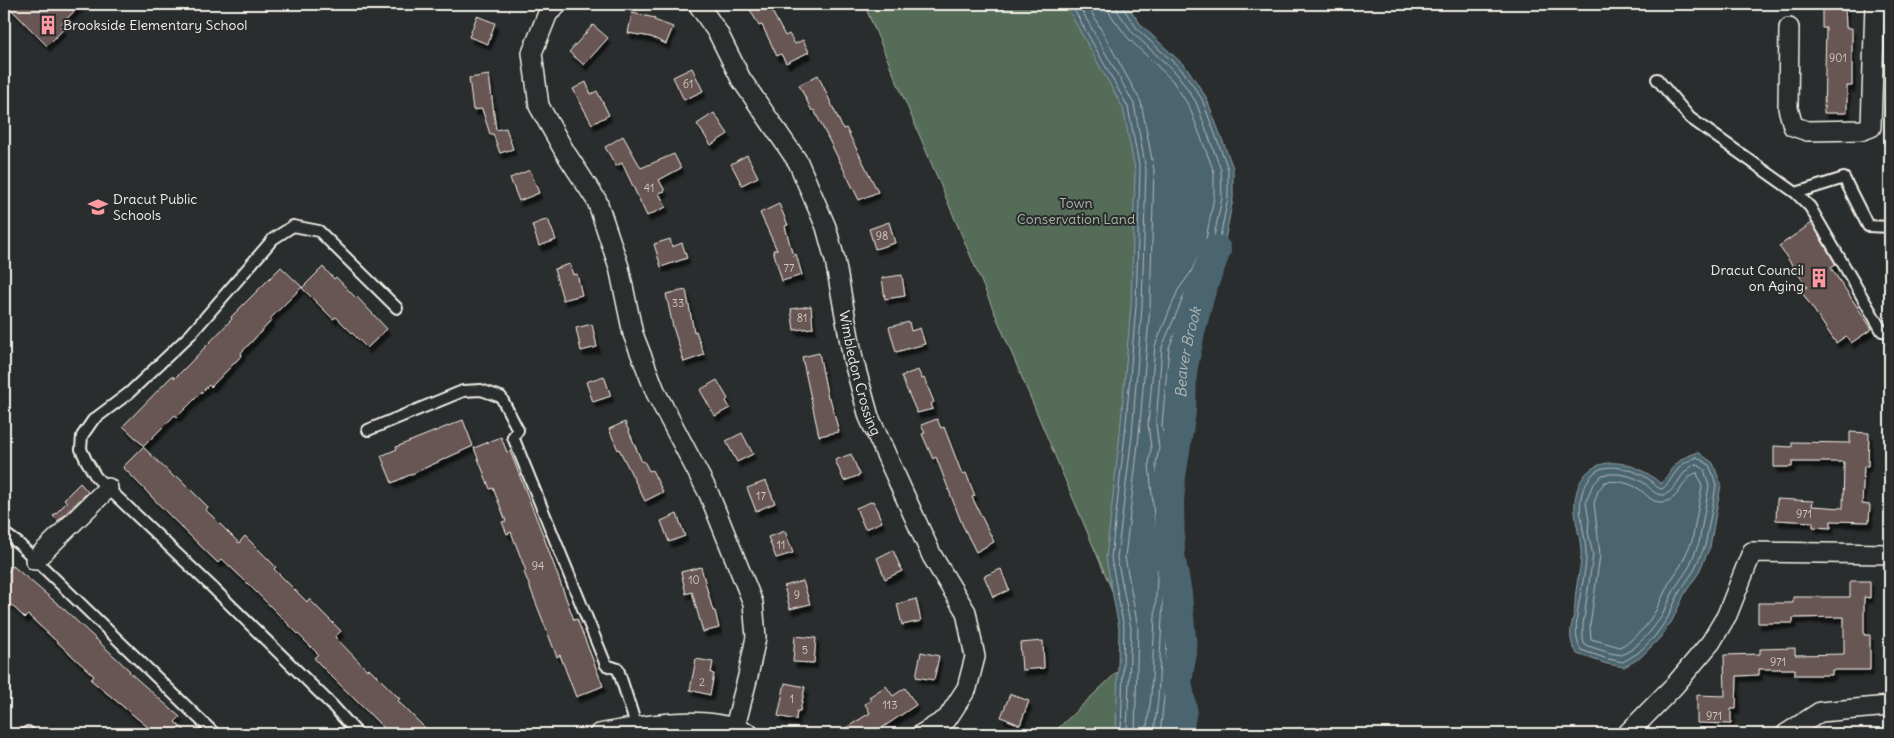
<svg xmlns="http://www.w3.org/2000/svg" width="1894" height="738" font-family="Delius,sans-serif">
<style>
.green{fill:#556c58;stroke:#a4aea0}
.water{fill:#4c6570;stroke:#8f9da0}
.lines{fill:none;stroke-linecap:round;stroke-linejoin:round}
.shore{stroke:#b1b9b8;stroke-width:1}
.river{stroke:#4c6570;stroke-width:30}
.building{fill:#685654;stroke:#f4f1e8;filter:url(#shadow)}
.lane-casing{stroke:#f4f1e8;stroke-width:14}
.street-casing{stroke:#f4f1e8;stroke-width:22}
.lane{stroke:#2a2d2e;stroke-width:10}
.street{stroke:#2a2d2e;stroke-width:19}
.labels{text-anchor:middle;stroke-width:4;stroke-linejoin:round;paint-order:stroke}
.number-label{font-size:11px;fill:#d1cac3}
.poi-label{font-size:14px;fill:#f4f1e8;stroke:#2a2d2e;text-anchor:start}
.park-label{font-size:14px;fill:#acb5a7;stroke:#2a2d2e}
.street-label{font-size:14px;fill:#f4f1e8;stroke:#2a2d2e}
.water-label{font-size:15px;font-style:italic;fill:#b1b9b8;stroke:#2a2d2e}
</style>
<defs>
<filter id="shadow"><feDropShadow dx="3" dy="5.5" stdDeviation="1" flood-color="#0009"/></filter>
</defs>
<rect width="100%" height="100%" fill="#2a2d2e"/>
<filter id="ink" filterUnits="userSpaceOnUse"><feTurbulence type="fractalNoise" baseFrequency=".02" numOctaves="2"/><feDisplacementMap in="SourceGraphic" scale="10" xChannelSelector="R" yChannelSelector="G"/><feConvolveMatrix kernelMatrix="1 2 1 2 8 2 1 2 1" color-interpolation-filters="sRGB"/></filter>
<g filter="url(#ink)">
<path class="green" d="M864,4H1090L1193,186L1150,406L1166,683L1113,734H1052L1138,652Z"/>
<path class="water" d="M1065,4H1126L1142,26L1187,68L1206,97L1233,168V199L1224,245L1207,282L1195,297L1174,349L1167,425L1170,448L1167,462L1176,556L1169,699L1165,734H1116L1119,628L1106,558L1120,433L1131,305L1135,170L1123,108Z
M1698,452L1713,463L1721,485L1710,547L1698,574L1685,593L1672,621L1659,639L1640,658L1624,667L1607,664L1577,654C1576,651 1573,647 1572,644C1568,631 1574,618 1575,606C1575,601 1575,596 1576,591C1577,580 1581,568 1581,557C1582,539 1573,519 1575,501C1581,449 1633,457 1661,484L1673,467L1683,458Z"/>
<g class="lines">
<path class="shore" d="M1071,4L1128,107L1140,170L1136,306L1125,434L1111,558L1124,628L1121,734
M1078,4L1134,104L1146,170L1142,306L1132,435L1117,558L1131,628L1127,734
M1087,4L1141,102L1154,170L1150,307L1139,435L1125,557L1138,628L1135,734
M1108,4L1110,14L1128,38L1172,80L1189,106L1214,172V197L1206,239L1191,272L1178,290L1155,346L1148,424L1151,448L1149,464L1158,557L1151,697L1146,734
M1116,4L1118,12L1133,33L1178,75L1196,102L1221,170L1222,198L1213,241L1198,276L1185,293L1162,347L1156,425L1159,448L1156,464L1165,557L1158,698L1154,734
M1122,4L1123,8L1138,30L1183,71L1202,99L1228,169V198L1219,243L1203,279L1190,295L1169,348L1162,425L1165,448L1163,463L1171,557L1164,698L1160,734
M1697,457L1709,465L1712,472L1716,485L1713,504L1705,546L1693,572L1680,591L1667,619L1655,636L1638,653L1623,662L1608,659L1581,650C1568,630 1586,581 1586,557C1587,537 1576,512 1582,493C1584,485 1592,472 1600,469C1615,464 1635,470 1647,478C1653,481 1655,488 1662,489C1669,484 1671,478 1676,472C1681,464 1688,461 1697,457Z
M1696,464L1704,469L1709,486L1699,543L1688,569L1675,588L1662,616L1650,632L1634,648L1622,655L1610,653L1585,645L1583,640V625L1593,555L1588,532L1589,521L1586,502L1592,486L1602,475C1616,472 1632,475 1644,483C1651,488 1653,495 1664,495C1679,489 1678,472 1696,464Z
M1697,473L1702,487L1692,541L1681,565L1669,583L1655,612L1645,627L1630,641L1620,647L1591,639L1590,626L1600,555L1594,503L1598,491L1605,482C1616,480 1630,483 1639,489C1647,494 1651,503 1662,502C1682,501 1682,475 1697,473Z"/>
<path class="river" id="s1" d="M1178,734L1182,709L1177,682L1182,650L1177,594L1170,555L1169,502L1171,476L1181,412L1182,371L1190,332L1201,290L1216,250"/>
</g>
<path class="building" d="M6,4H82L60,25L64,29L47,46Z
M747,4H768L785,36L789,34L795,44L803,40L809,52L786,63L781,54L777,56L762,25L759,26Z
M1822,4H1845L1846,28H1852V86H1847V113H1824L1826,28H1822Z
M632,13L655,18L654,20L673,27L666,44L651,37L628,33Z
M477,16L495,23L488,44L469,37Z
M593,25L608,38L584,65L569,52Z
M692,68L703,91L684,100L673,77Z
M489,75L496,130L506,128L513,149L500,153L493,134H490L482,109L473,110L469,78Z
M818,75L843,129L846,128L878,192L859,200L814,110L812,111L799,85Z
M586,82L591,94L597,91L609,115L592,124L573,89Z
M714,113L728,134L711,145L697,124Z
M623,136L641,168L674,154L681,168L659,180L665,191L659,193L666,207L647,216L622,163L616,166L605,147Z
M747,155L758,177L742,185L731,164Z
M530,170L539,193L519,201L510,178Z
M779,204L788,225L785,226L793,256L796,254L802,275L782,281L773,250H777L760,213Z
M548,219L556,240L539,246L532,225Z
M889,222L895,243L875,249L869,229Z
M1812,223L1836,265L1831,268L1872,329L1851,343L1846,336L1836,343L1801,291L1807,287L1779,246Z
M670,239L672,247L682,243L687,258L661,267L654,244Z
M570,264L573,275L577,274L582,295L563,300L554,269Z
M281,267L302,287L270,319L272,320L241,353L242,355L211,387L209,385L177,417L175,415L144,446L123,426L172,376L175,378L188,365L232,319L231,317Z
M323,267L334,279L336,277L356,298L357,297L387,329L367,348L336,317L333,319L302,288Z
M902,275L905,296L885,299L882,278Z
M686,290L694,332L696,331L704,355L684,362L673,327L666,294Z
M811,306L813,328L794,330L791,309Z
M909,322L911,331L920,328L925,344L896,352L889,327Z
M592,324L597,347L581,351L576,328Z
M819,353L828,398H830L839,432L819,436L802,357Z
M918,370L922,379L924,378L934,402L931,404L933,409L917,413L901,376Z
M604,376L611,396L593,402L586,382Z
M717,380L728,399L726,401L730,408L715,416L700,390Z
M937,419L941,428L944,427L962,474L966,473L975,496L972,497L994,542L976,552L962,524L936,457L933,459L922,434L925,433L921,425Z
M463,420L473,446L392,483L381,456L397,449L396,447Z
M625,422L642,462L644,461L649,471L652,470L663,492L645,501L619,449L618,450L609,429Z
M1850,432L1869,433L1868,466H1864L1862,504L1870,505L1869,522L1831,521V528L1813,527V522L1776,520L1777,499L1813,501L1812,506L1843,508L1844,462H1792V467H1774V446L1792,447V442L1850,443Z
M742,433L753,454L737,462L726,441Z
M501,437L507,452L510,451L543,535L574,620L577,619L603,686L576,697L560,655L557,657L524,572L526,571L511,532L507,534L502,522L506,521L493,488L490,489L474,448Z
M143,447L175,478L177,476L208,507L206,510L239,543L245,536L276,567L274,569L307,602L309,599L341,631L335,637L367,670L369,668L400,699L398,701L431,734H390L325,670L314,658L318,654L241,577L222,559L218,563L172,518L123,467Z
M851,454L860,475L844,481L835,460Z
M766,481L775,503L756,511L747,488Z
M80,483L88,492L58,521L53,516L67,502L64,499Z
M873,501L882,522L865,529L856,508Z
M677,514L685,536L669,542L661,521Z
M785,531L793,553L776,558L768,537Z
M893,550L902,571L885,579L877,558Z
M13,566L65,610L130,671L129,672L180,717L175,722L189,734H156L91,680L94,676L28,615L25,618L4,598V576Z
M701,567L713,611H715L719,628L703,632L692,592L686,594L681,572Z
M1001,569L1009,590L993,597L984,576Z
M803,581L810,604L790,609L784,586Z
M1850,581H1870V598L1864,597V635H1870V670H1832V675H1795V669H1759V675L1737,676L1736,709H1731V724L1697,723V695L1725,696L1724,655L1760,654V649L1795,648V655L1844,654V617L1793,618V623H1758V603H1793V597H1850Z
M916,599L921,621L902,625L897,604Z
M795,636L816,638L814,663L793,662Z
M1043,641L1044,668L1022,670L1020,643Z
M921,652L939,656L934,680L916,677Z
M696,659L713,662L711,673L714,674L710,695L690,690Z
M785,683L805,687L800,711H797L796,720L778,716Z
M886,686L893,696L905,688L916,705L873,734H836L870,713L865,704L871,700L869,697Z
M1010,694L1029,701L1020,725L1001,717Z"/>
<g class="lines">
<defs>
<path id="lane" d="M1657,79L1690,118L1796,193L1810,207L1882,331L1890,332
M1796,193L1844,178L1868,226L1890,227
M368,430L463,391L481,390L501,397L518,430L513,437L606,665L618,669L637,728
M4,533L18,543L215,734
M26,734L28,732
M358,734L332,705L211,586L96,477L86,460L81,449L82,436L93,420L129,393L191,334L273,239L293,226L319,231L397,308"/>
<g id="street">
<path d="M558,4L548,13L532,53L539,106L565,152L597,201L619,267L633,334L656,393L709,494L753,603L756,637L748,676L735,727"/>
<path id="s2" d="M698,4L718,33L741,79L798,162L826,227L835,260L853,359L869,417L932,556L966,612L975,657L967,688L947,719L922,734"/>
<path d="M1789,28L1788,108L1793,126L1807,131L1863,130L1871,127L1875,4"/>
<path d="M35,560L108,488"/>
<path d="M599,734C645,725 706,713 749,734"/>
<path d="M1627,734L1675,685L1711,642L1727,615L1752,552L1890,554"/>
<path d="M1786,734L1820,712L1890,706"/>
</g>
</defs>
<use href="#lane" class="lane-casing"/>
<use href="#street" class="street-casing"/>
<use href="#lane" class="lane"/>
<use href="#street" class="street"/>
</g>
</g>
<defs>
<symbol id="building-bare" viewBox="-9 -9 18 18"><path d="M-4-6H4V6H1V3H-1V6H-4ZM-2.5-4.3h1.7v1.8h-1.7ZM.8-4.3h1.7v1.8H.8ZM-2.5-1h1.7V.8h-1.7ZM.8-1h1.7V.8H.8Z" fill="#ff9aa2" stroke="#2a2d2e" stroke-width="2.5" paint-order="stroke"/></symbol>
<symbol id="school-bare" viewBox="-9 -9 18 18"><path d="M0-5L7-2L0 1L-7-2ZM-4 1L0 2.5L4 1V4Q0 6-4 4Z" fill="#ff9aa2" stroke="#2a2d2e" stroke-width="2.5" paint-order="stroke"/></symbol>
</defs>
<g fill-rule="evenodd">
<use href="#building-bare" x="34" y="11" width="28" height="28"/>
<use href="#school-bare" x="84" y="193" width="28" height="28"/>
<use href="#building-bare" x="1805" y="264" width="28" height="28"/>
</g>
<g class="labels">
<g class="number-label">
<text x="1838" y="62">901</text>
<text x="688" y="88">61</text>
<text x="649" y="192">41</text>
<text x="882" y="240">98</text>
<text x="789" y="272">77</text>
<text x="678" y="307">33</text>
<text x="802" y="322">81</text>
<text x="761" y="500">17</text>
<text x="1804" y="518">971</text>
<text x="781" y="549">11</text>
<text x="538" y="570">94</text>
<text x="694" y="584">10</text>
<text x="797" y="599">9</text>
<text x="805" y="654">5</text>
<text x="1778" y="666">971</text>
<text x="702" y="686">2</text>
<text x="792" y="703">1</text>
<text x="890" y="709">113</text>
<text x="1714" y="720">971</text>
</g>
<g class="poi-label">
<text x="63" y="30">Brookside Elementary School</text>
<text x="113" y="204">Dracut Public<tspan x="113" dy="16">Schools</tspan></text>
<text x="1804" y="275" text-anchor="end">Dracut Council<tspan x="1804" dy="16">on Aging</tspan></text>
</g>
<g class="park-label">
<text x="1076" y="208">Town<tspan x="1076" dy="16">Conservation Land</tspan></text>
</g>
<g class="street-label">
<text dy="5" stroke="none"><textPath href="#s2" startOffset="408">Wimbledon Crossing</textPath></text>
</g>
<g class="water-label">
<text dy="5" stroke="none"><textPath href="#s1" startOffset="385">Beaver Brook</textPath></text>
</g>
</g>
<rect width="1894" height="738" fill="none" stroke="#2a2d2e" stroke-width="20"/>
<rect x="10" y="10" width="1874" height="718" fill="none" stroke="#f4f1e8" stroke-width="2" filter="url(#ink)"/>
</svg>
